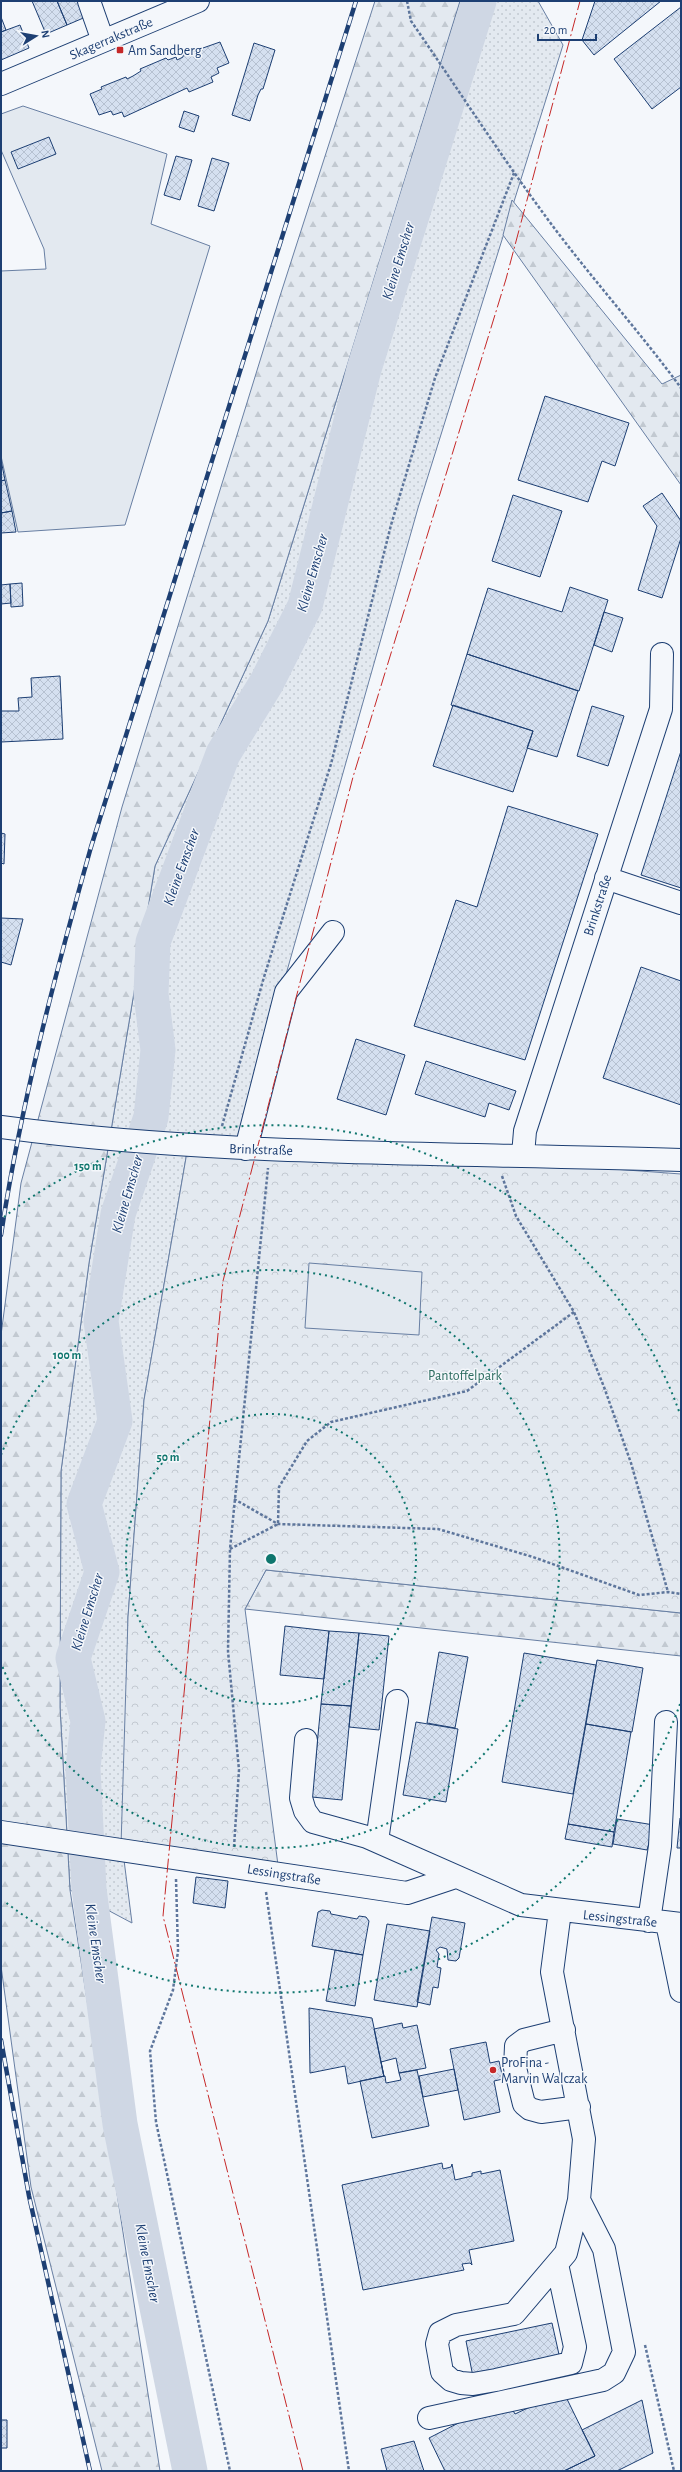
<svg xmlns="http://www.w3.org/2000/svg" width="682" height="2472" font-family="'Alegreya Sans',sans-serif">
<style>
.grass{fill:url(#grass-dots);stroke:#687fa3}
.forest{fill:url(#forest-firs);stroke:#687fa3}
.park{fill:url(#park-crowns);stroke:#687fa3}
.garden{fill:#e3e9f0;stroke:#687fa3}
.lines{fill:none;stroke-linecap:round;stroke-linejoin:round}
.river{stroke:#cfd7e4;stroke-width:35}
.building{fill:url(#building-cross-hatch);stroke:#1d3f73}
.minor-casing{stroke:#1d3f73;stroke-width:24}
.path{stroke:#5e769c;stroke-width:2.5;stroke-dasharray:3 2;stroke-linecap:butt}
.minor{stroke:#f4f7fb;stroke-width:22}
.rail-casing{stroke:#1d3f73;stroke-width:4.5}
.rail{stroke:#f4f7fb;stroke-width:3;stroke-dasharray:9;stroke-linecap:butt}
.power{stroke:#c62828;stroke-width:1;stroke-dasharray:14 3 2 3;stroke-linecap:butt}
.ring{fill:none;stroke:#0f766e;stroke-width:2;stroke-dasharray:2 4}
.poi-dot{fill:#c62828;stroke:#f4f7fb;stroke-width:1.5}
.labels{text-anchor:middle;stroke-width:3;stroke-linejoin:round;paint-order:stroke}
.street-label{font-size:14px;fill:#1d3f73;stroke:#f4f7fb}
.poi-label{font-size:14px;fill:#1d3f73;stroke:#f4f7fb;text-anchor:start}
.park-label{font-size:14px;fill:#2c6c60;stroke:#f4f7fb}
.water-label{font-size:15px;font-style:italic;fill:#1d3f73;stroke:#f4f7fb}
.centre{fill:#0f766e;stroke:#f4f7fb;stroke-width:2}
.ring-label{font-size:12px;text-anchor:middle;font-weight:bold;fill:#0f766e;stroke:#f4f7fb;stroke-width:3;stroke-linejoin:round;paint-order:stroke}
</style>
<defs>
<pattern id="grass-dots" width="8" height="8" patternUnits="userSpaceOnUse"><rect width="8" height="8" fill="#e3e9f0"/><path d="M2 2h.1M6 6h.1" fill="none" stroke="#c2c9d1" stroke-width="1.8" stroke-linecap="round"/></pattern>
<pattern id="forest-firs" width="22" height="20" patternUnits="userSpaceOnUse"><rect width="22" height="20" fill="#e3e9f0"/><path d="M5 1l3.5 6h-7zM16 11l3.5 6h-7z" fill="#c2c9d1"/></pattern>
<pattern id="park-crowns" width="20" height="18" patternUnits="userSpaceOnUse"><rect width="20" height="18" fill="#e3e9f0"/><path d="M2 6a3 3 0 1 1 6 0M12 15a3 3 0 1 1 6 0" fill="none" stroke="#c2c9d1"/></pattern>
<pattern id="building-cross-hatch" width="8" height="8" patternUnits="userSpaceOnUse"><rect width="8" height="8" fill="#d5e0f0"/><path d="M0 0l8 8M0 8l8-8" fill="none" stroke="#b6c1d1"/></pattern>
</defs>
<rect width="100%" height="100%" fill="#f4f7fb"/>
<path class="grass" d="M460,1H538L563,45L418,508L238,1144L187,1152L144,1400L128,1617L124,1860L132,1923L70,1890L60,1707L61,1471L89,1263L155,866L268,621Z"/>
<path class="forest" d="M375,1H460L268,621L155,866L89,1263L61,1471L60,1707L70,1890L160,2471H102L31,2187L1,1966V1335L21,1183L122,807L280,296Z
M512,200L662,384L681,375V485L503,235Z
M266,1570L681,1613V1656L245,1609Z"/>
<path class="park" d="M187,1152L491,1160L681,1174V1613L266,1570L245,1609L279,1873L121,1846L128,1617L144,1400Z"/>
<path class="garden" d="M23,106L167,154L151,224L210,246L125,525L18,532L1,456V271L46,269L44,249L1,150V114Z
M309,1263L422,1272L419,1335L305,1328Z"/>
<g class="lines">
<path class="river" d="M190,2471L120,2124L89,1889L83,1768L88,1721L73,1658L102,1572L84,1504L115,1421L101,1321L118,1214L151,1117L158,1050L151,994L153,942L223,754L267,682L305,606L364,369L479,1"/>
</g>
<path class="building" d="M32,1H57L67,25L46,34Z
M57,1H82L88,16L67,25Z
M595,1H661L594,55L582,40Z
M681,7V87L652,109L614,59Z
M1,17L6,30L1,32Z
M20,25L29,48L1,60V32Z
M220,42L229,63L217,68L219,73L211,77L213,82L189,92L187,88L124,117L122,112L113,115L111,111L99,115L90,94L102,89L101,87L126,77L127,79L133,76L141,71L140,69L166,58L168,60L176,57L177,60L183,57V55Z
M254,43L275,50L263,89H261L258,95L250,121L232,115Z
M184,111L199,116L194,132L179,127Z
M49,137L56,154L18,169L11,152Z
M176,156L192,160L180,200L164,195Z
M212,158L229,163L214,211L198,206Z
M545,396L629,423L615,466L602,461L588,502L518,480Z
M1,460L5,480L1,481Z
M5,480L12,511L1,513V481Z
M662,493L681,521V538L662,598L638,590L657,526L643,506Z
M513,495L562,511L540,577L492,561Z
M12,511L16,532L1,533V513Z
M22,583L23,606L11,607L10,584Z
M10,584L11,603L1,604V585Z
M570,587L608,600L579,691L467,654L488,588L562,612Z
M604,612L623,618L612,652L594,645Z
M467,654L578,691L557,757L527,748L533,731L451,705Z
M60,676L63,739L1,742V711H19L18,698L32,697L31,678Z
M453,705L533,731L513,792L433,766Z
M592,706L624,716L608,766L577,756Z
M681,751V888L641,875Z
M508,806L598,834L525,1060L414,1026L456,900L477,907Z
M1,833L5,834L4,864L1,863Z
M1,918L23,919L11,965L1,962Z
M641,967L681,981V1105L603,1078Z
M356,1039L405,1055L386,1115L337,1099Z
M426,1061L516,1091L509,1110L489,1103L485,1117L415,1094Z
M285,1626L329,1631L324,1679L280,1675Z
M329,1631L359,1633L351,1706L321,1704Z
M359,1633L389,1636L379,1730L349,1727Z
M439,1652L468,1657L455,1728L427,1723Z
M524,1653L596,1665L573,1794L502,1782Z
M597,1660L643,1668L632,1732L586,1724Z
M321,1704L351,1706L342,1800L312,1797Z
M416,1722L458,1729L446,1802L403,1795Z
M586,1724L631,1732L614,1832L568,1824Z
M680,1818H681V1848H677Z
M617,1819L654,1825L647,1850L613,1844Z
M568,1824L614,1832L612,1847L565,1839Z
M196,1877L228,1881L225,1908L193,1903Z
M322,1910L330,1911L331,1914L357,1919L359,1916L366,1917L369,1921L363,1955L312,1946L318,1912Z
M432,1917L465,1923L459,1958L456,1961L448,1960L447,1949L440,1947L436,1950L439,1954L437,1967L441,1968L438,1988L433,1987L430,2005L417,2002Z
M387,1924L430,1931L417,2007L374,2000Z
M335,1950L363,1955L355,2006L326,2001Z
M309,2008L372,2018L384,2076L348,2084L345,2066L310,2073Z
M402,2023L403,2028L417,2025L426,2068L399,2073L396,2058L381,2062L384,2077L374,2029Z
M486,2042L490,2063L499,2061L503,2079L494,2081L500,2112L464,2120L450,2049Z
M454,2069L458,2090L423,2097L419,2076Z
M417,2070L429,2126L372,2138L360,2081L385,2076L386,2083L401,2080L399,2073Z
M442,2163L443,2169L451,2167L452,2164L455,2180L472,2176V2173L481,2171V2174L500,2170L514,2241L469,2250L472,2265L470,2263L462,2264L464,2270L363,2290L342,2185Z
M552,2323L560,2359L473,2377L466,2341Z
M565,2395L595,2456L564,2471H445L429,2438L474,2415L511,2407L515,2414L547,2399Z
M642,2400L653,2453L617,2471H564L595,2456L582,2430Z
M1,2420H7V2448H1Z
M414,2441L424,2471H387L381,2449Z"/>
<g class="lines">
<defs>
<path id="minor" d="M89,1L103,41
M1,84L198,1
M606,878L681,903
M1,1127C226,1157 454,1152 681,1160
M246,1149L286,992L333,932
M523,1155L525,1131L661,709L662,654
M306,1740L301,1798L305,1811L313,1822L367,1837L521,1905L681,1924
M1,1832L407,1893L455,1877
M377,1841L397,1701
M649,1921L660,1846L666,1722
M667,1923L681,1991
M564,2030L524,2040L516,2046L515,2068L524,2104L530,2109L541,2112L579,2107
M557,2264L575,2347L571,2363L496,2380L473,2384L461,2383L451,2380L442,2372L437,2344L440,2333L456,2325L514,2314L566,2253L579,2200L584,2139L552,1972L560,1911
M429,2418L603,2380L614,2373L624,2352L604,2249L579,2200"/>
</defs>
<use href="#minor" class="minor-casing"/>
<path class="path" d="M407,1L411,21C458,89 502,158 552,225C593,280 640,332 681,388
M222,1126L264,977L331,764L391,525L435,378L514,173
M502,1176L516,1216L574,1312L604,1387L631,1463L668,1592
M234,1499L278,1524L438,1529L533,1557L639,1595L668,1592L681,1594
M230,1549L278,1524L279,1487L307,1441L331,1422L467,1391L574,1312
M234,1847L239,1770L228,1651L230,1549L268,1168
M176,1879L178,1951L173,1990L150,2051L156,2122L230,2471
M266,1892L349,2471
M645,2345L674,2471"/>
<use href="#minor" class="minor"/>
<defs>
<path id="rail" d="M1,1235C21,1103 55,975 91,847L356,1
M1,2040L29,2196L90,2471"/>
</defs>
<use href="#rail" class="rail-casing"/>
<use href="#rail" class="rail"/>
<path class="power" d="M303,2471L163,1916L223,1281L353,777L506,279L580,1"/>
</g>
<g class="ring">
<circle cx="271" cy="1559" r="145"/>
<path d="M1 1455A289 289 0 1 1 1 1663"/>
<path d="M680 1704A434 434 0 0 1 4 1901M4 1217A434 434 0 0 1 680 1414"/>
</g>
<g class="poi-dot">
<rect x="116" y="46" width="8" height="8" rx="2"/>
<circle cx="493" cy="2070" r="4"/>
</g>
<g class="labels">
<g class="street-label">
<text transform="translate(111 38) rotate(-23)" y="5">Skagerrakstraße</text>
<text transform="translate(597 905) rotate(-72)" y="5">Brinkstraße</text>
<text transform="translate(261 1149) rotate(2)" y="5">Brinkstraße</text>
<text transform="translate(284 1874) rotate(9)" y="5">Lessingstraße</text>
<text transform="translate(620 1918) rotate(6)" y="5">Lessingstraße</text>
</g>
<g class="poi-label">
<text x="128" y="55">Am Sandberg</text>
<text x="501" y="2067">ProFina -<tspan x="501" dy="16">Marvin Walczak</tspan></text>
</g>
<g class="park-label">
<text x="465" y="1380">Pantoffelpark</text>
</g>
<g class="water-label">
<text transform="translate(398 261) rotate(-73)" y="5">Kleine Emscher</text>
<text transform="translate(312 573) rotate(-74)" y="5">Kleine Emscher</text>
<text transform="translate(181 867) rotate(-70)" y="5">Kleine Emscher</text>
<text transform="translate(127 1194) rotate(-74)" y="5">Kleine Emscher</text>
<text transform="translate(87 1612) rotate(-73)" y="5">Kleine Emscher</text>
<text transform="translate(96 1943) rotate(82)" y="5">Kleine Emscher</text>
<text transform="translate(148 2263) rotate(79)" y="5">Kleine Emscher</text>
</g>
</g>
<circle cx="271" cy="1559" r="6" class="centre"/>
<g class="ring-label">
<text x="88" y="1170">150 m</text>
<text x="67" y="1359">100 m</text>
<text x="168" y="1461">50 m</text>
</g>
<rect width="682" height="2472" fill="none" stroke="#1d3f73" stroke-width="4"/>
<g transform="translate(36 36) rotate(79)" stroke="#f4f7fb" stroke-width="3" paint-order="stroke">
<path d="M0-3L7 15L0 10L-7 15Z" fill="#1d3f73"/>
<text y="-6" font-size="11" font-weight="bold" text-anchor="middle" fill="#1d3f73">N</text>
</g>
<path d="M538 34v6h58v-6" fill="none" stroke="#1d3f73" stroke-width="2"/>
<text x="544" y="34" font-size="12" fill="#1d3f73" stroke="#f4f7fb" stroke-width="3" paint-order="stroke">20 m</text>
</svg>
